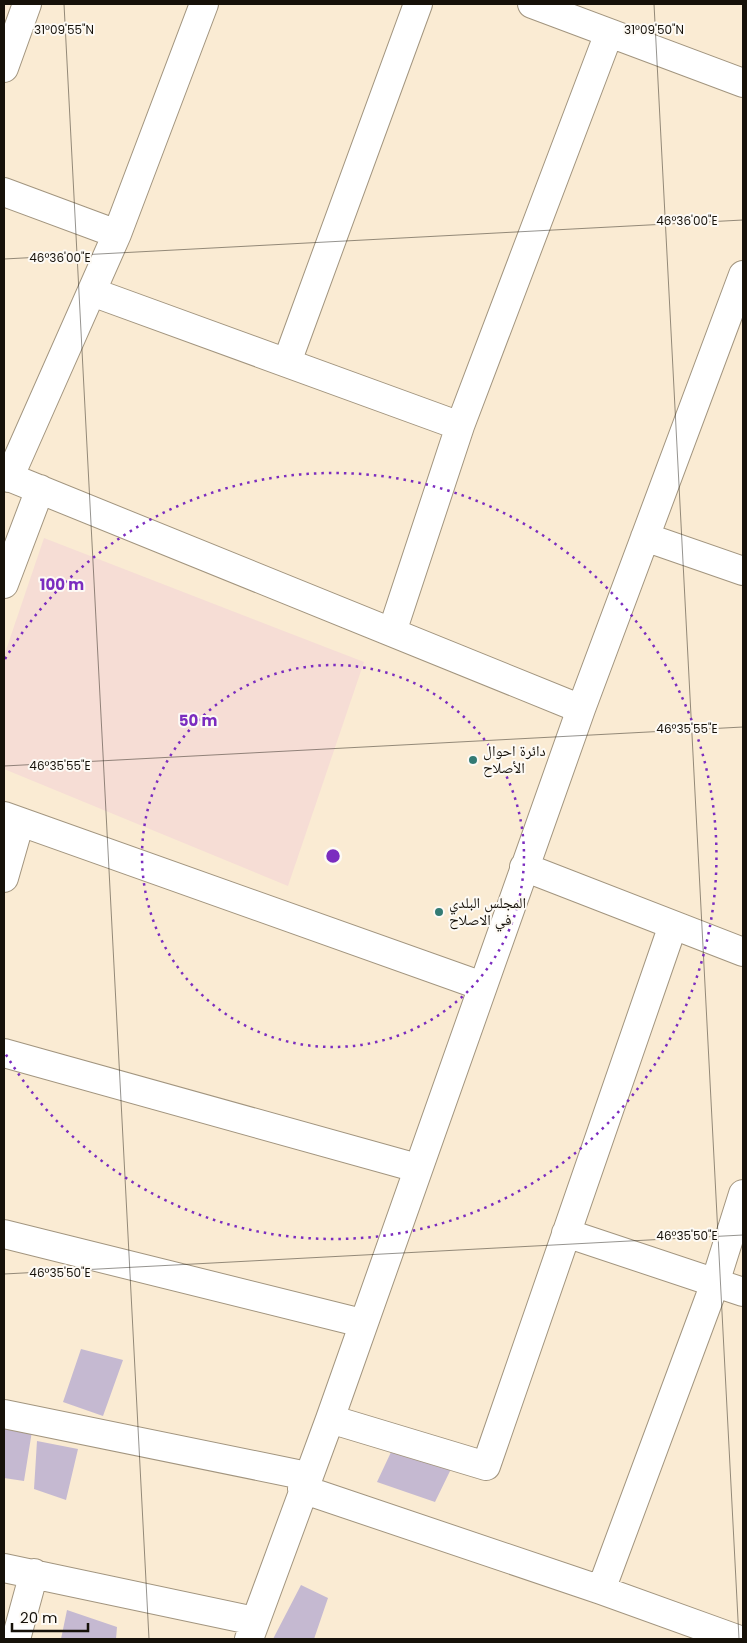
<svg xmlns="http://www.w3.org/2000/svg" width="747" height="1643" font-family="Poppins,'Noto Naskh Arabic',sans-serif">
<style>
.education{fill:#f6ddd5}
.building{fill:#c5b9d1}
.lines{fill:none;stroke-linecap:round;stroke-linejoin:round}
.minor-casing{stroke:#a2957f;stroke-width:30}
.minor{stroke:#fff;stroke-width:28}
.ticks{fill:none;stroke:#161109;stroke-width:1;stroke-opacity:0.45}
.ring{fill:none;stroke:#7b2cbf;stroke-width:2.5;stroke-dasharray:2.5 5}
.poi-dot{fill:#337b74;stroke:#fdfaf5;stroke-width:2}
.labels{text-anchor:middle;stroke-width:4;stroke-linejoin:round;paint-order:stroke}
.poi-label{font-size:15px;fill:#161109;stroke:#fdfaf5;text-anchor:start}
.ticks-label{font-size:12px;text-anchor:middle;fill:#161109;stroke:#fdfaf5;stroke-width:4;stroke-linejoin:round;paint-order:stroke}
.centre{fill:#7b2cbf;stroke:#fdfaf5;stroke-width:2.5}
.ring-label{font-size:15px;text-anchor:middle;font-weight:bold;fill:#7b2cbf;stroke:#fdfaf5;stroke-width:4;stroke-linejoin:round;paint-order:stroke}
</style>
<rect width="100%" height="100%" fill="#faebd3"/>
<path class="education" d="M44,538L364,662L288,886L4,769V656Z"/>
<path class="building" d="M81,1349L123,1360L103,1416L63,1402Z
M4,1427L32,1431L24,1481L4,1478Z
M37,1441L78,1449L66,1500L34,1489Z
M392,1450L451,1469L435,1502L377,1482Z
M301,1585L328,1598L314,1639H273Z
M67,1610L117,1627L116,1639H61Z"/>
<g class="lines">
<defs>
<path id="minor" d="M532,4L743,83
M4,68L27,4
M4,192L117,234
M92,292L460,426
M287,362L418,4
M4,475L581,709
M9,478L117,234L204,4
M645,537L743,571
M4,584L40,489
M392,632L460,426L609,33
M4,816L482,986
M524,867L743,952
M4,878L20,822
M4,1053L417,1168
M566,1233L743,1292
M4,1234L362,1323
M4,1414L307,1476
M330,1419L486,1466L673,925
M302,1489L601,1590L737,1639
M4,1568L255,1621
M601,1590L715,1283L743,1194
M16,1639L34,1573
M249,1639L330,1419L581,709L743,275"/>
</defs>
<use href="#minor" class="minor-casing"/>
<use href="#minor" class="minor"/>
</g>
<path class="ticks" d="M64,4L149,1639M654,4L739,1639M4,259L743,220M4,766L743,727M4,1274L743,1235"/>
<g class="ring">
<circle cx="333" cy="856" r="191"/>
<path d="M5 659A383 383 0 1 1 5 1053"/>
</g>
<g class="poi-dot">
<circle cx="473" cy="760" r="5"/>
<circle cx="439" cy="912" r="5"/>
</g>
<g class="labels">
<g class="poi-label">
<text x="483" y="756">دائرة احوال<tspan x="483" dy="17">الأصلاح</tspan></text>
<text x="449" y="908">المجلس البلدي<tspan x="449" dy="17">في الاصلاح</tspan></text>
</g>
</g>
<g class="ticks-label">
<text x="64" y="34">31°09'55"N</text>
<text x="654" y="34">31°09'50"N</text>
<text x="687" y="225">46°36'00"E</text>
<text x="60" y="262">46°36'00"E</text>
<text x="687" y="733">46°35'55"E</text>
<text x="60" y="770">46°35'55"E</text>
<text x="687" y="1240">46°35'50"E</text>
<text x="60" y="1277">46°35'50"E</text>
</g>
<circle cx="333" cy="856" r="8" class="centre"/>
<g class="ring-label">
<text x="62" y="590">100 m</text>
<text x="198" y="726">50 m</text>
</g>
<rect width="747" height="1643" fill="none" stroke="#161109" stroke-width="10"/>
<path d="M12 1623v8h76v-8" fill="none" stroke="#161109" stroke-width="2.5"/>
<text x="20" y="1623" font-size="15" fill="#161109" stroke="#fdfaf5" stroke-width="4" paint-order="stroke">20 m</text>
</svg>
